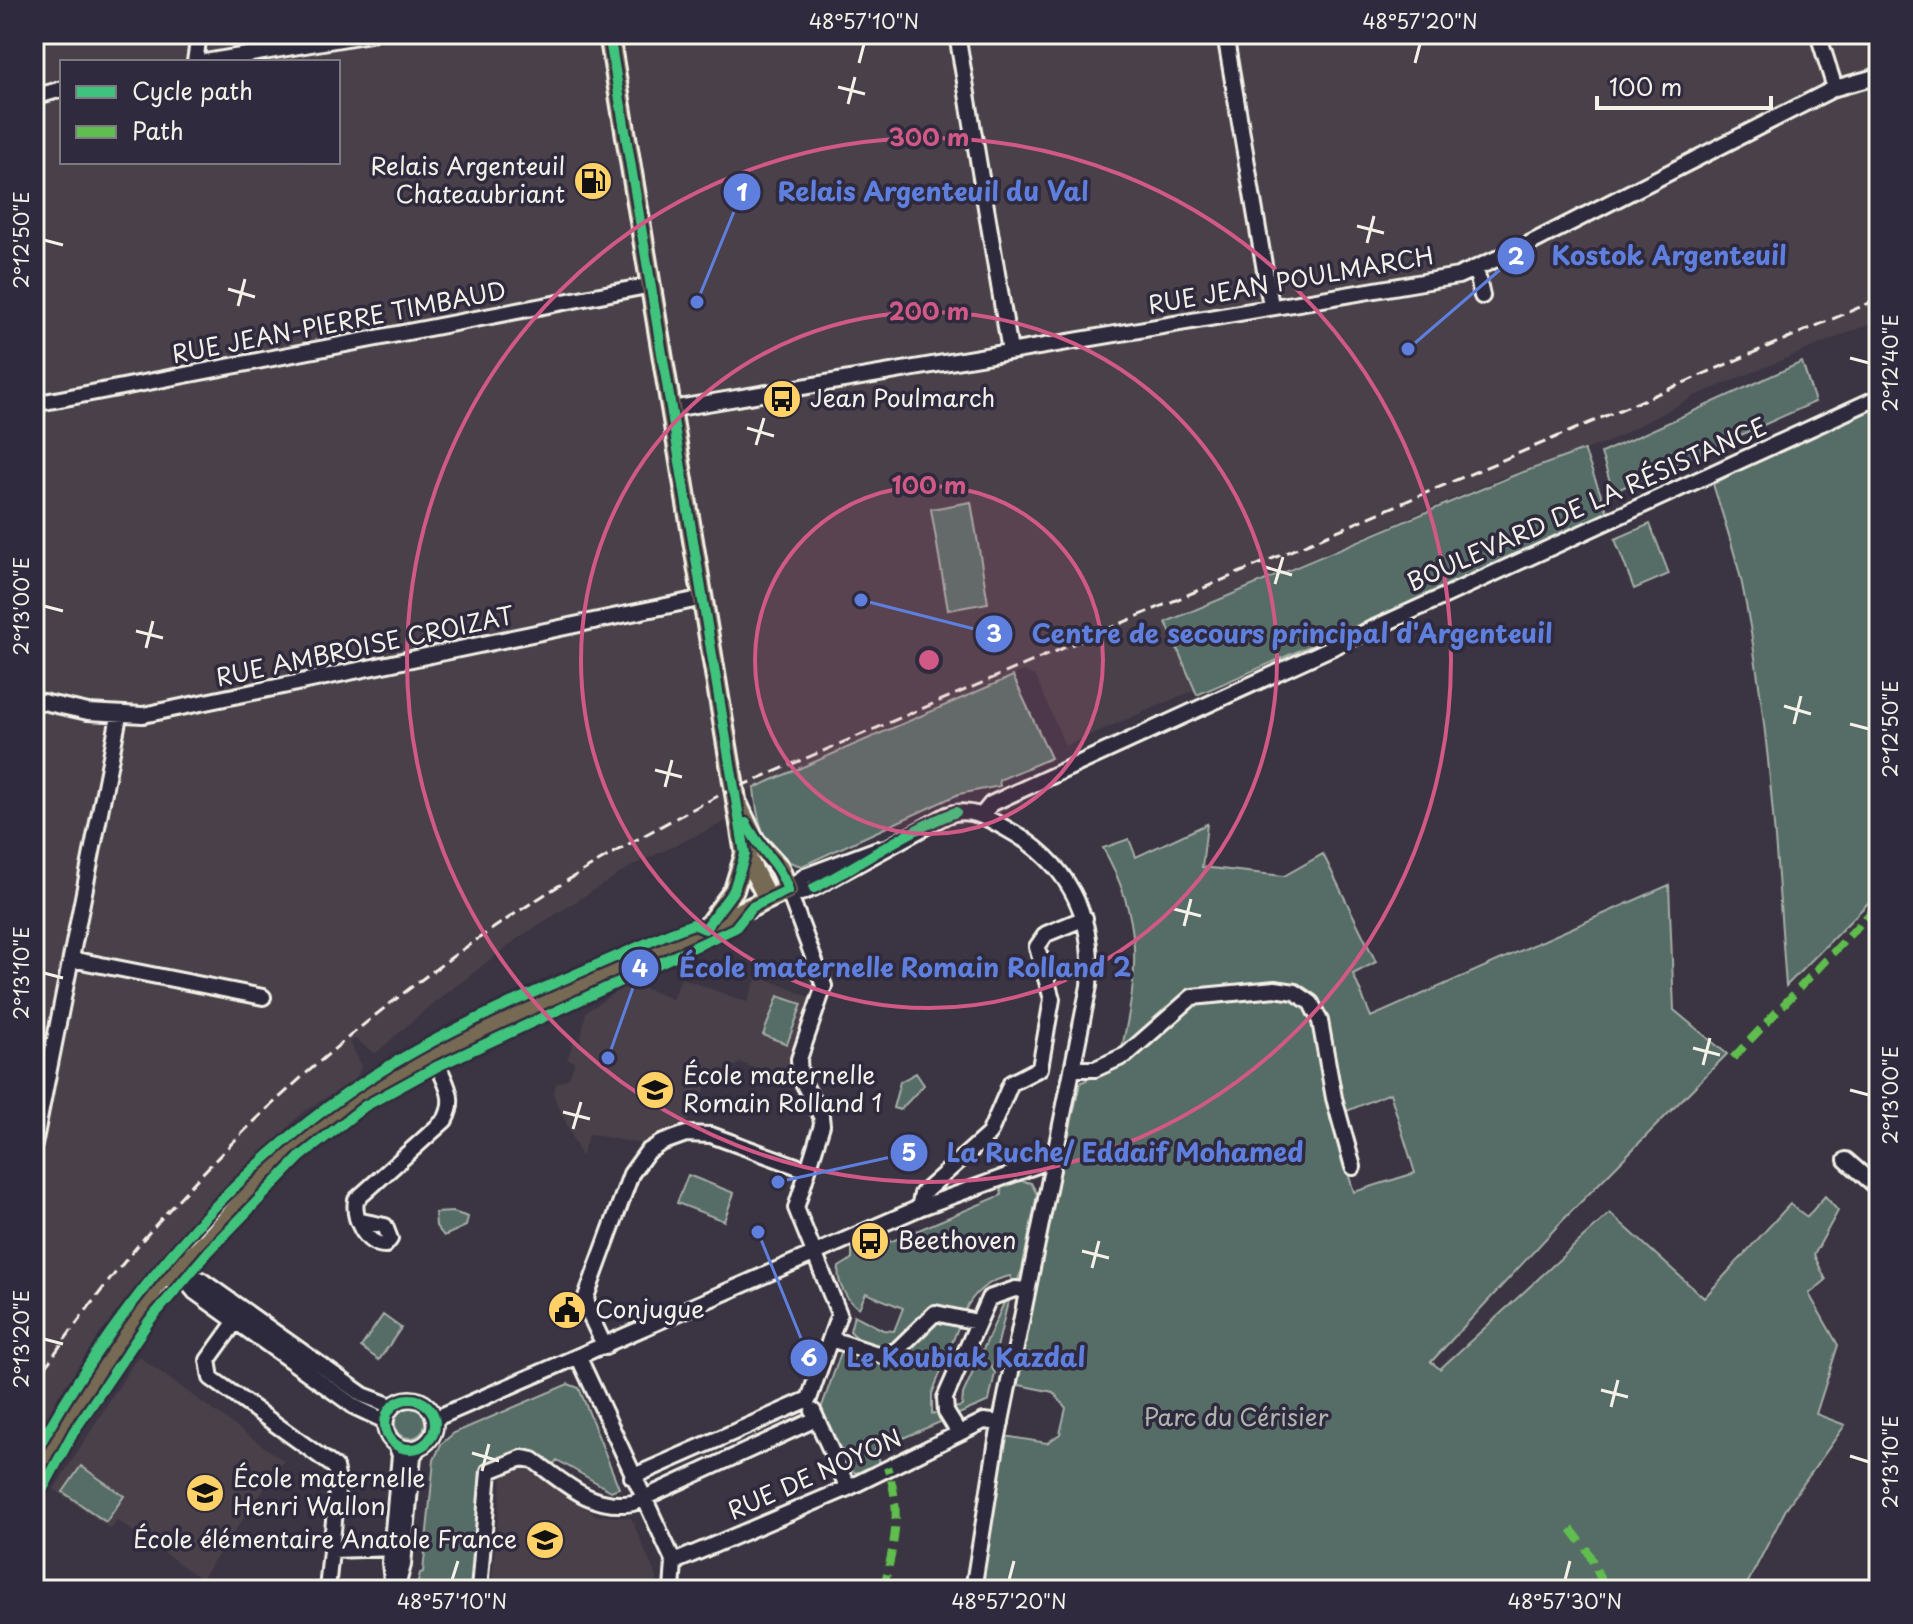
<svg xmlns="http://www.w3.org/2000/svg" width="1913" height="1624" font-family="'Playpen Sans',sans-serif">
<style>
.built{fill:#494049;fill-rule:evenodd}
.green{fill:#576c66;stroke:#a6aea7;stroke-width:2;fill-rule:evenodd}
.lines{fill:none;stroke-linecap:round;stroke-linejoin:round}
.minor-casing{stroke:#f4f1e8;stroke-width:20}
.major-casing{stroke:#f4f1e8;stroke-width:24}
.minor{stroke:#2f2a3d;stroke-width:14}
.major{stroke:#766a54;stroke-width:18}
.rail{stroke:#f4f1e8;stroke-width:3;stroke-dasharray:12 6;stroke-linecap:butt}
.quiet{stroke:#5fbe4e;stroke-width:8;stroke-dasharray:16 8;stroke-linecap:butt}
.cycleway-casing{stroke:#2f2a3d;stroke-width:15}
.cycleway{stroke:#40c37c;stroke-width:10}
.ticks{fill:none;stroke:#f4f1e8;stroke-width:3}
.ring{fill:none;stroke:#d15985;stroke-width:4}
.labels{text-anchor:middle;stroke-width:7;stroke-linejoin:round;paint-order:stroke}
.poi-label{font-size:24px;fill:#f4f1e8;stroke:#2f2a3d;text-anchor:start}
.street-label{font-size:24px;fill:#f4f1e8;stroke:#2f2a3d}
.park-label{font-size:24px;fill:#adb5ae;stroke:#2f2a3d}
.centre{fill:#d15985;stroke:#2f2a3d;stroke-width:4}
.ring-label{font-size:24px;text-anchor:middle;font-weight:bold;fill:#d15985;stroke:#2f2a3d;stroke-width:7;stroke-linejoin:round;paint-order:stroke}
.leader{fill:none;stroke:#5e7fdd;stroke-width:3}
.callout-dot{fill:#5e7fdd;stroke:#2f2a3d;stroke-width:3}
.mark-label{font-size:24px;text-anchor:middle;font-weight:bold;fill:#fff}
.callout-label{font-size:26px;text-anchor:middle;font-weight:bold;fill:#5e7fdd;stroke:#2f2a3d;stroke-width:7;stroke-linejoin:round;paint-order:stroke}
.neatline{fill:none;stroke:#f4f1e8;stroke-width:3}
.ticks-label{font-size:20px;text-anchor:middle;fill:#f4f1e8}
</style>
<rect width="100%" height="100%" fill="#3b3442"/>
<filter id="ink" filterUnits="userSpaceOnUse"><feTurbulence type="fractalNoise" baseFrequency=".0125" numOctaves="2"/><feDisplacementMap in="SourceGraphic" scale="16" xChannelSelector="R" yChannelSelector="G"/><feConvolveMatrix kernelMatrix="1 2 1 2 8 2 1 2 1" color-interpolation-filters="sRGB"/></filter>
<g filter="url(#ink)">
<path class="built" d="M34,34H1879V320L1695,396L1608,442L1501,478L1166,621L1195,690L1065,746L1036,677L1024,671L725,801L729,820L632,866L517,939L424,1011L375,1054L355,1039L350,1042L362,1066L355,1080L303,1112L176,1244L122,1308L57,1398L34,1445ZM62,62H338V162H62Z
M758,975L814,999L784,1079L741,1063L709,1079L699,1106L685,1125L641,1144L589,1134L581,1157L553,1094L556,1084L569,1078L575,1062L567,1059L574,1041L580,1043L586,1012L630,982L672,999L681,978L747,1002Z
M138,1356L284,1461L201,1579L117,1520L111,1529L54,1489Z
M521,1468L537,1474L596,1515L631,1518L657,1578L656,1590L491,1589L502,1477Z"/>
<path class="green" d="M1802,362L1815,402L1613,492L1601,453Z
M1879,400V892L1786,986C1776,852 1769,716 1742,584C1735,551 1723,517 1713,484Z
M1584,450L1609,516L1197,695L1166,622L1515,475Z
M971,502L988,603L948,610L931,509Z
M1650,524L1669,574L1634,589L1615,539Z
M1013,676L1051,758L999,780L1000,786L959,794L802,866C764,858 757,820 754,788Z
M1207,824L1202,867L1284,876L1323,854L1376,962L1353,974L1371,1017L1669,885L1674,1010L1727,1054L1563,1220L1431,1362L1440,1369L1610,1213L1704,1298L1790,1204L1807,1217L1825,1196L1838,1211L1814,1255L1826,1280L1809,1294L1838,1345L1816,1414L1845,1425L1787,1507L1744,1590H980L1004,1436L1047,1443L1060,1434L1066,1408L1053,1392L1014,1384L1080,1083L1121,1063V1066L1141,1052L1185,995L1122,1047C1139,971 1143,919 1103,848L1129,839L1136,857ZM1390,1093L1415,1173L1354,1192L1330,1118Z
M778,996L802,1004L787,1044L763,1035Z
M916,1073L924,1085L900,1110L893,1108L900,1082Z
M688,1175L734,1193L724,1221L677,1203Z
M1017,1180L1031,1183L1037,1194L1022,1270L1007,1306L992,1368L995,1373L989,1401L875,1450L880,1462L857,1473L848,1470L821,1409L842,1350L888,1364L939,1320L959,1325L932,1394V1414L962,1406L963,1394L1013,1283L1010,1276C989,1280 972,1293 964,1313C924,1300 915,1322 889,1349C874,1350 860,1342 850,1331L854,1315L883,1330L894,1331L903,1308L866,1293L859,1308C847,1301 836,1283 839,1267L852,1259V1247L886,1232L890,1242L1002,1195L1000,1183Z
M453,1212L468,1217L466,1226L444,1236L436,1226L435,1213Z
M383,1315L401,1328L379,1360L361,1347Z
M568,1384L579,1388L619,1488L611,1491L557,1460L553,1465L529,1449L483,1469L471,1590H416L420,1573L423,1572L434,1460L441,1444L454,1433Z
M395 1423a15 15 0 1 1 30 0a15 15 0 1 1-30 0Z
M81,1466L124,1496L106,1522L63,1492Z"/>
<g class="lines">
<defs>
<path id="minor" d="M957,34L1010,351
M1225,34L1271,306
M1818,34L1835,88
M34,36V34
M195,62L199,34
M205,62L370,34
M34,97L62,89
M1476,269L1482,296
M34,404L652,285
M672,409L1458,276L1521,248L1835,88L1879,76
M34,700L88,712L143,715L704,598
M982,815L991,804L1010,795L1879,397
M788,890L801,893L814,888L947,815C969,807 986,817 1005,828C1067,861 1096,915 1089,986L996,1446L973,1590
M788,890L824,986L799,1059L800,1077L821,1116L822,1125L796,1208L839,1314L809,1399
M788,890L805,876L877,849
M71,959L263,997
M1072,1069H1095L1126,1055L1192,997L1275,989L1295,992L1311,1003L1320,1021L1334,1098L1353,1167
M34,1145L119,716
M1846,1160L1879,1189
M919,1208L922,1194L989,1134L1011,1083L1040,1068L1052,999L1037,947L1046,934L1085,918
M361,1221L385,1226L390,1239L385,1245C365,1245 353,1218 356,1200L445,1120C459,1094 441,1080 435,1055
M178,1271L195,1292L355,1407L385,1421
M178,1271L201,1280L363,1395L392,1406
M236,1321L208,1360L211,1378L335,1467L338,1481L327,1590
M831,1339L883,1356L897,1350L935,1313L977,1322
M605,1347L589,1313L586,1297L631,1174L647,1152L661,1143L686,1134L711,1135L807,1170
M579,1358L674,1562
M385 1424a25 25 0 1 1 50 0a25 25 0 1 1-50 0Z
M813,1411L848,1488
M434,1419L919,1208L1054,1159
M959,1433L946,1412L945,1398L989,1298L1015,1289L1027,1290
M632,1477L809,1399
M331,1550L398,1548
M674,1562L848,1488L984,1421L1001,1423
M393,1590L390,1563L400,1455L396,1445
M396,1590L403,1565L413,1456L419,1447
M479,1590L489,1471L522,1458L533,1460C565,1483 591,1510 633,1503L816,1419
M672,1590L674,1562"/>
<path id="major" d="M609,34L745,854L768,899
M709,924L734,890L745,854
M34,1480L64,1427L159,1281C201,1257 231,1211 265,1178C314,1129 374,1086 435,1055L788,890L779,867L755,841L738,805"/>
</defs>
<use href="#minor" class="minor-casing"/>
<use href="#major" class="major-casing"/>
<use href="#minor" class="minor"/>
<use href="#major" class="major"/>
<path class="rail" d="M34,1384C204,1128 448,933 720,795L1879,299"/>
<path class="quiet" d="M1733,1058L1879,904
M1571,1529L1587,1550L1606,1590
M883,1590C894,1546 903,1510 887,1467"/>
<defs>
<path id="cycleway" d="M814,888C862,864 905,831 956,812
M385 1424a25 25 0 1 1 50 0a25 25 0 1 1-50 0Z
M34,1455C123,1293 252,1141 415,1051C495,1006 583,972 667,934L693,924L705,929L734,890L745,854L609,34
M34,1505L74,1431L149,1321L209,1251L300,1157L365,1106L438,1066L735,928L752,907L788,890C780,864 758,848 746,823"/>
</defs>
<use href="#cycleway" class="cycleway-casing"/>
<use href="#cycleway" class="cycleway"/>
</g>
</g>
<path class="ticks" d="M859,63L864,44M1415,63L1420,44M838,87L865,94M848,104L855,77M1357,226L1384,233M44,240L63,245M1367,243L1374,216M228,289L255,297M238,306L245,279M1850,358L1869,363M747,428L774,436M756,445L764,418M1265,567L1292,575M1275,584L1283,557M44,606L63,611M136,631L163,638M146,648L153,621M1784,706L1811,714M1794,724L1801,696M1850,724L1869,729M655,770L682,777M665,787L672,760M1174,909L1201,916M1184,926L1191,899M44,973L63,978M1693,1048L1720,1055M1703,1065L1710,1038M1850,1090L1869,1095M563,1112L590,1119M573,1129L581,1102M1082,1251L1109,1258M1092,1268L1099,1241M44,1339L63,1344M1601,1390L1628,1397M1611,1407L1618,1380M472,1453L499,1461M1850,1456L1869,1462M482,1471L489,1444M452,1580L458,1561M1009,1580L1014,1561M1565,1580L1570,1561"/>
<circle cx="929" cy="660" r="174" fill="#d15985" fill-opacity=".12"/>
<g class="ring">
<circle cx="929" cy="660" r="174"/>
<circle cx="929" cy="660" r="348"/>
<circle cx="929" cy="660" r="522"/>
</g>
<defs>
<symbol id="fuel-disc" viewBox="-11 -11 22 22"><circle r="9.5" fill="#ffd166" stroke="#2f2a3d"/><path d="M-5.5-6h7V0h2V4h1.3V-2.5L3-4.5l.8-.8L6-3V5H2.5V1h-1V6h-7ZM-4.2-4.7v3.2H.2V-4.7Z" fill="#111"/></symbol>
<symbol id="bus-disc" viewBox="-11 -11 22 22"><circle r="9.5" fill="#ffd166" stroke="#2f2a3d"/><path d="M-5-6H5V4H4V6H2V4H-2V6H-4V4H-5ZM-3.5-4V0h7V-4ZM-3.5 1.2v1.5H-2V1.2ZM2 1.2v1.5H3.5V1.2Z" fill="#111"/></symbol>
<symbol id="school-disc" viewBox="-11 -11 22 22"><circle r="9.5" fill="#ffd166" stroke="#2f2a3d"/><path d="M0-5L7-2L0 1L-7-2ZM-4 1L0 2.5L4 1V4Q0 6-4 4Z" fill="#111"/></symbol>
<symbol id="civic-disc" viewBox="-11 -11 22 22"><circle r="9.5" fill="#ffd166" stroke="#2f2a3d"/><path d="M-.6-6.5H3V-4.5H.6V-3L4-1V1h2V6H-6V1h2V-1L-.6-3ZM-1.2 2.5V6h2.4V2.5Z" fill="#111"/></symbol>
</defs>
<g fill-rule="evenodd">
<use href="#fuel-disc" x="571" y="159" width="44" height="44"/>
<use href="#bus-disc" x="760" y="377" width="44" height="44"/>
<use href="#school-disc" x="633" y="1068" width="44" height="44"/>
<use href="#bus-disc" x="848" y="1219" width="44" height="44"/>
<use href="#civic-disc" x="545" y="1288" width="44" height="44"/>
<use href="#school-disc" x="183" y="1471" width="44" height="44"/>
<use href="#school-disc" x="523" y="1518" width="44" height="44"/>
</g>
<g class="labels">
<g class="poi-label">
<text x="565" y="175" text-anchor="end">Relais Argenteuil<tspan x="565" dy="28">Chateaubriant</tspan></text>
<text x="810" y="407">Jean Poulmarch</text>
<text x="683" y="1084">École maternelle<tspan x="683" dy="28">Romain Rolland 1</tspan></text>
<text x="898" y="1249">Beethoven</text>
<text x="595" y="1318">Conjugue</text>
<text x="233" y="1487">École maternelle<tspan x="233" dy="28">Henri Wallon</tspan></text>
<text x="517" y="1548" text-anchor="end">École élémentaire Anatole France</text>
</g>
<g class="street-label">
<text transform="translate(1291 281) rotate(-10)" y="8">RUE JEAN POULMARCH</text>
<text transform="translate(339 323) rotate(-11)" y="8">RUE JEAN-PIERRE TIMBAUD</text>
<text transform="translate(1587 505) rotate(-24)" y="8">BOULEVARD DE LA RÉSISTANCE</text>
<text transform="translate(365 647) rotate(-12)" y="8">RUE AMBROISE CROIZAT</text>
<text transform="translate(815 1475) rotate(-24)" y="8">RUE DE NOYON</text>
</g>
<g class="park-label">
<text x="1236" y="1426">Parc du Cérisier</text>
</g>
</g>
<circle cx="929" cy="660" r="12" class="centre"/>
<g class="ring-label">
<text x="929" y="146">300 m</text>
<text x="929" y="320">200 m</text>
<text x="929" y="494">100 m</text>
</g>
<path class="leader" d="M697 302L742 192M1408 349L1516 256M861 600L994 634M608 1058L640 968M778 1182L909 1153M758 1232L809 1358"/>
<g class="callout-dot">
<circle cx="697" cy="302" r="8"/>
<circle cx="1408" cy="349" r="8"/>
<circle cx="861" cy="600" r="8"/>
<circle cx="608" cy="1058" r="8"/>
<circle cx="778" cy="1182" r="8"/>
<circle cx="758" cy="1232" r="8"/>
<circle cx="742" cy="192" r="20"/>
<circle cx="1516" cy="256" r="20"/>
<circle cx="994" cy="634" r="20"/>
<circle cx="640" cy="968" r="20"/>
<circle cx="909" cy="1153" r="20"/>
<circle cx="809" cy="1358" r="20"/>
</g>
<g class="mark-label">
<text x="742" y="201">1</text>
<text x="1516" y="265">2</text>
<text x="994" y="642">3</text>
<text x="640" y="977">4</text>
<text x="909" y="1161">5</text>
<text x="809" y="1366">6</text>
</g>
<g class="callout-label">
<text x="933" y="201">Relais Argenteuil du Val</text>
<text x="1669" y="265">Kostok Argenteuil</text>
<text x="1292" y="643">Centre de secours principal d'Argenteuil</text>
<text x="905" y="977">École maternelle Romain Rolland 2</text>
<text x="1125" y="1162">La Ruche/ Eddaif Mohamed</text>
<text x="966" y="1367">Le Koubiak Kazdal</text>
</g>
<rect width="1913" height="1624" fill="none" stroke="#2f2a3d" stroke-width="88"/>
<rect x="60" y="60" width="280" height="104" fill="#2f2a3d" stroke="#7e7a81" stroke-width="2"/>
<rect x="76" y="86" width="40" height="12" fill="#40c37c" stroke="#7e7a81" stroke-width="2"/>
<text x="132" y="100" font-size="24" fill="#f4f1e8">Cycle path</text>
<rect x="76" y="126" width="40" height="12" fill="#5fbe4e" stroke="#7e7a81" stroke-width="2"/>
<text x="132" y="140" font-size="24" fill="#f4f1e8">Path</text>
<path d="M1597 96v12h174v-12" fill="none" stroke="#f4f1e8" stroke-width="4"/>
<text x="1609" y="96" font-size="24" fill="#f4f1e8" stroke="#2f2a3d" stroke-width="6" paint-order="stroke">100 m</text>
<rect x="44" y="44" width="1825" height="1536" class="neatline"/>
<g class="ticks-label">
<text x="864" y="29">48°57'10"N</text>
<text x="1420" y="29">48°57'20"N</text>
<text transform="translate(22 240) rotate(-90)" y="7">2°12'50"E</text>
<text transform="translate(1891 363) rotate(-90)" y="7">2°12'40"E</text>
<text transform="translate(22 606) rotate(-90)" y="7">2°13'00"E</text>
<text transform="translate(1891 729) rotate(-90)" y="7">2°12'50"E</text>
<text transform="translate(22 973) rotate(-90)" y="7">2°13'10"E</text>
<text transform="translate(1891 1095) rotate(-90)" y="7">2°13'00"E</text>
<text transform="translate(22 1339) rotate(-90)" y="7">2°13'20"E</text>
<text transform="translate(1891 1462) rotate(-90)" y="7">2°13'10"E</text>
<text x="452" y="1609">48°57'10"N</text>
<text x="1009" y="1609">48°57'20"N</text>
<text x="1565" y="1609">48°57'30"N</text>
</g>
</svg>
